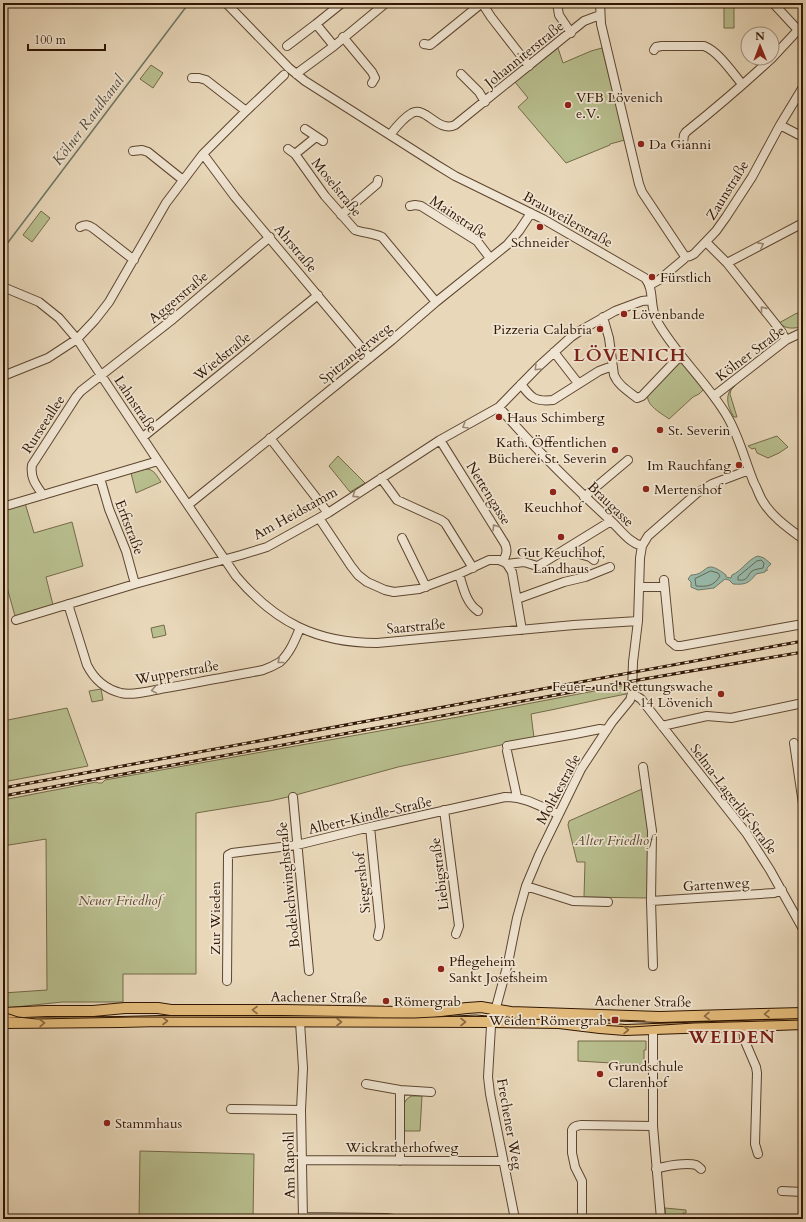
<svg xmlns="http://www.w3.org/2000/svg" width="806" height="1222" font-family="Cardo,serif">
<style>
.green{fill:#b8be8e;stroke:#746a48}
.water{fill:#98baab;stroke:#6e7868}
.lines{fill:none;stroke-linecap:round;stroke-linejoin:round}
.shore{stroke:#646857;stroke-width:1}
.stream{stroke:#6e7868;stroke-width:1.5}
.minor-casing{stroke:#5e4630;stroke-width:10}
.major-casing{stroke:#301603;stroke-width:12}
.minor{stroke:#f0e5d2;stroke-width:8}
.major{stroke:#e4bc7c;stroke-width:10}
.tram{stroke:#301603;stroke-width:1}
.rail-casing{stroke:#301603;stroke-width:3}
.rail{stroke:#f0e5d2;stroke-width:1.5;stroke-dasharray:4.5;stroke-linecap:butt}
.oneway{stroke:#9a8875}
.oneway2{stroke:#8a6940}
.poi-dot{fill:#8f2418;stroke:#f0e5d2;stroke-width:1.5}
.labels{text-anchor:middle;stroke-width:3.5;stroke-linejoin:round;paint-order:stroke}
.street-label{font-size:14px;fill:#301603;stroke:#f0e5d2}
.poi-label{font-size:14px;fill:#301603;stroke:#f0e5d2;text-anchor:start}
.park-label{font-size:14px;font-style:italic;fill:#59482d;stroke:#f0e5d2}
.water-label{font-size:15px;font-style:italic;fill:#544f3e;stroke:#f0e5d2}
.district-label{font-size:18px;font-weight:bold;letter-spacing:1px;fill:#7a1f14;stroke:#f0e5d2}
</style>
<rect width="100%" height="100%" fill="#e8d7b9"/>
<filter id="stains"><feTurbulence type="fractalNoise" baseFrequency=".005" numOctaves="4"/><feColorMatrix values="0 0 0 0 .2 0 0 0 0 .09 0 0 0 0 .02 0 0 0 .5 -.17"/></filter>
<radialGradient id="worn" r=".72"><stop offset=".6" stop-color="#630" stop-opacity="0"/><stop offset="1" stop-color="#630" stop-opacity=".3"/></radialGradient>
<path class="green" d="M724,3H734V28H724Z
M558,48L563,63L591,51L602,48L625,140L610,144V145L566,163L518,107L528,98L515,82Z
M151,65L163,73L153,88L140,79Z
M41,211L50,218L32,242L23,235Z
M803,311V327C793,328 787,330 779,323L795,314Z
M680,363L684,365L704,389L699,394L693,397L669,419C661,413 645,405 648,394L677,364Z
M735,384V386L731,390L730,394L737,417H734C727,406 724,394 735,384Z
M777,436L788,447L779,453L768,458L757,453L755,448L752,449L748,446Z
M338,456L365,483L350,492L329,466Z
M146,469C154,469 157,476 161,482L136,493L131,473Z
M25,503L34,533L72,522L83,566L46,577L53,605L15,616L3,573V509Z
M164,625L166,635L153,638L151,628Z
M626,685V694C594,700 563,708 531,714L534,738L398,767L292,796L270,801L196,813V974H123V1002H62L6,1008L3,1006V993L47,990L46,839L3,846V800L96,782L98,783H102L105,780L458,717Z
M101,689L103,700L92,702L89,691Z
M67,708L88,766L3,782V721Z
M642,789L650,830L648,898L584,897L585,862H577L568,825L569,821Z
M578,1041H646V1050H644V1061L646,1062V1065L578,1061Z
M411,1096H422L420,1131H404V1104L406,1100Z
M140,1151L254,1154L253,1219H139Z
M665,1208L686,1210V1213H683V1219H666Z"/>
<path class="water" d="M758,556L764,558L771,564L767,568V571L766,570L765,572L756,574C749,583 746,585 733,584L729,580L725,579L714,588L698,590L691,587V582L688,579L691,575C709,575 703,557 726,575V577L731,578L732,575C742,571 748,559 758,556Z"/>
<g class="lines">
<path class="shore" d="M757,561L761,560L764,563L763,568C759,569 755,569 752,571C746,577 748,581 738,580V577Z
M711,571L718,573L720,576C714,586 707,587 696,586L695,579Z"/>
<path class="stream" d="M3,249L189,3"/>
<defs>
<path id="minor" d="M226,3L289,68L305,81L437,165L455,176L543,219L645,278C655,290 649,307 657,321C676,355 707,382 727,416C739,436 745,461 754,483C757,488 759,495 762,500C771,516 788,528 803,539
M482,3L491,17L529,66
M557,3L559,15L571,33
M600,3L601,24L639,184L642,192L684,255L685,257
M773,3L798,30L803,33
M343,37L372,72L375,78L372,83
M424,44L430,45L434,42L482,3
M287,46L316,24
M334,46L316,24L342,3
M654,50L656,47L662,46H704C718,51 732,72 742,84
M772,58L798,30
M296,74L334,46L386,3
M461,74L479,92L485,102
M192,78H199L206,80L246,111
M780,125L803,137
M305,129L323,141
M390,135C396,127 403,118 412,113C426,106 438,133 455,125L584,21L600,15
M683,143L684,135L686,132C716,108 744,84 772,58
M288,149L295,154L325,196L355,230C364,233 373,233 382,237L436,302
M133,151L142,150L148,152L183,180
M203,154L235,197L370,358
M295,154L316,137
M410,206L415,205L421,206L477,241L490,258
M341,215L377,184L378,180
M80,227C86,224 88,225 93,228L134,260
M706,242L727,263L781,331L786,340
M727,263L803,223
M650,285L659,280L684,259L685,257L690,256L694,254L716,231L726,217L752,177L780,125L803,87
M3,287L39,302L59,318L77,339L158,461L236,576C275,622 316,643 377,643L574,625L638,621
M603,317L609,338L614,375C618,385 628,391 637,398L642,396L681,355
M554,352L578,383
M3,376L48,358L77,339L95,320L109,302L166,203L203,154L246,111L284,75
M521,384C531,398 535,402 553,400L599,371L607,368L613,367
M714,396L786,340L803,332
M499,407C533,447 571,484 609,519C620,529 628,542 642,546
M143,437L318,295
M270,438L328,513
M440,440L505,544C508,551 506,555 503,561
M100,478L109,509L126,551L135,584
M381,478L397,500L441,520L445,523L473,568
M43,495C36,485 30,478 32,465L76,397L81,391L173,319L270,237
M584,497L628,460
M9,505L158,461
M188,505L392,340L436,302L507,245L519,231L531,213
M319,518L351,566L358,575L367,582L385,590L394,592L419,589L459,574L489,560H499L504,562L507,564L512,572L522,630
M402,538L426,587
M565,550L590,557L594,560
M507,564L524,562L537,566H538L611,521
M459,574C463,587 466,603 478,611
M664,580L670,641L676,646H681L803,624
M640,587H664
M517,599L564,582L585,577L610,567
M68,604L87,665C94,679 105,689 121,693C135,696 153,690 166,688C185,685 203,681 221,678C235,675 249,673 263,670C269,668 275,665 280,662C290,653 295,640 300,628
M16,620L135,584L241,555L267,547L328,513L440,440L499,407L539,366L571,337L583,329L615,311L642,301L651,300
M632,693L641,699L747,834L770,870L803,929
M662,726L707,716L731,718L803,703
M794,743L803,804
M507,746L575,734L600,729L607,730
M507,751L517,797
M643,767L652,831L651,901L774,893L782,890
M293,797L309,971
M444,810L459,926L456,934
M370,827L380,927L378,936
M526,886L573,901L608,902
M651,901L653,966
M227,981L228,855L232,853L297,845L370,827L505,797C526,797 539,806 558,814
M300,1022L303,1068L301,1110L303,1219
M743,1025L744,1039L756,1067L757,1073L755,1144L758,1154
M653,1028V1126L661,1219
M366,1084L400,1090L431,1092
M400,1090V1161
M231,1109L301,1110
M302,1160L503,1161
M656,1169C665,1166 687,1162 696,1165C698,1166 699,1167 701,1169
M782,1191L803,1192
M303,1217L386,1218L394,1219
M515,1219L490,1094L488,1077L491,1026L508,963L517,918L526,886L539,855L581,769L612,722L630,700L632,693L633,662L638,621L640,558L642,546L648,536L697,493L712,484L749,470
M582,1219V1181L575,1167L574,1162L572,1153V1130C574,1125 577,1126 581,1125L653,1126"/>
<path id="major" d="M3,1013L46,1011H93L125,1008H158L171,1010H284L402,1012H432L467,1008L481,1007L511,1012L660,1017L761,1014L803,1013
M3,1023L121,1022L159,1021L492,1022L559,1023L600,1028L625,1030L803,1024"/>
</defs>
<use href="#minor" class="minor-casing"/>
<use href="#major" class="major-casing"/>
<use href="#minor" class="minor"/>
<use href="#major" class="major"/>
<path class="tram" d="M3,1012L18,1017L37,1019L134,1017L414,1018L476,1015L521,1019L565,1020L599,1025L631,1027L694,1023L803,1020
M587,1019L645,1021"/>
<defs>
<path id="rail" d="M3,788L803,641
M3,796L644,679L803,652"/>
</defs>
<use href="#rail" class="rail-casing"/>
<use href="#rail" class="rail"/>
</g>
<defs><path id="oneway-chevron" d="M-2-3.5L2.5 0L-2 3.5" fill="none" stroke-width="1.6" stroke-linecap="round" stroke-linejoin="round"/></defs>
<g class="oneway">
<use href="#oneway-chevron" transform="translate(761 245) rotate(-28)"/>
<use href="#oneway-chevron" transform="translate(763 309) rotate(-129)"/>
<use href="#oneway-chevron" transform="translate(537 368) rotate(135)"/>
<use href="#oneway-chevron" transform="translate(465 426) rotate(150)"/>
<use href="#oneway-chevron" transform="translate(355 495) rotate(147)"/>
<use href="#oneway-chevron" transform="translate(495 527) rotate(-122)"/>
<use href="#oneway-chevron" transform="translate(280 661) rotate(141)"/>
<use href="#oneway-chevron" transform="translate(154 690) rotate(170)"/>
</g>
<g class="oneway2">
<use href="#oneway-chevron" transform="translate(255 1010) rotate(180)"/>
<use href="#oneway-chevron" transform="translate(767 1014) rotate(179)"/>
<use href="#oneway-chevron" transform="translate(707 1016) rotate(178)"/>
<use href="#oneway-chevron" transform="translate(165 1021)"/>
<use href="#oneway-chevron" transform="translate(339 1022)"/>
<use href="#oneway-chevron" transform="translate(463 1022)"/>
<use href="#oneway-chevron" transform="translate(42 1023) rotate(-1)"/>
<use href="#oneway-chevron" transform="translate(626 1030)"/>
</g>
<g class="poi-dot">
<circle cx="568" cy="105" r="4"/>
<circle cx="641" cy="144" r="4"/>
<circle cx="540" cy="227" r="4"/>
<circle cx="652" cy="277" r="4"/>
<circle cx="624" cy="314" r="4"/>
<circle cx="600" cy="329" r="4"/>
<circle cx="499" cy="417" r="4"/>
<circle cx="660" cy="430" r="4"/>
<circle cx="615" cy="450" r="4"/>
<circle cx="739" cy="465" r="4"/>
<circle cx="646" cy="489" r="4"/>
<circle cx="553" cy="492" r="4"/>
<circle cx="561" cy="537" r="4"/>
<circle cx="721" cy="694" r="4"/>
<circle cx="441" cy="969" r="4"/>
<circle cx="386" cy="1001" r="4"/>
<rect x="611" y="1016" width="8" height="8" rx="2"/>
<circle cx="600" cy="1074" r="4"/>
<circle cx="107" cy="1123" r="4"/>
</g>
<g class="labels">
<g class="street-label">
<text transform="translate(524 54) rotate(-39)" y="5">Johanniterstraße</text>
<text transform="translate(337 187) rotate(51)" y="5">Moselstraße</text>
<text transform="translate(727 190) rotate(-58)" y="5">Zaunstraße</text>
<text transform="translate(459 217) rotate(34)" y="5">Mainstraße</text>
<text transform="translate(568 219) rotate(29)" y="5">Brauweilerstraße</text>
<text transform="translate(296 248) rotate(50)" y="5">Ahrstraße</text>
<text transform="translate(178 297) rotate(-40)" y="5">Aggerstraße</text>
<text transform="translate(355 353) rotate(-39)" y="5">Spitzangerweg</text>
<text transform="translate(750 353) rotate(-37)" y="5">Kölner Straße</text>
<text transform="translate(222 356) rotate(-39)" y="5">Wiedstraße</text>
<text transform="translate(136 404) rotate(56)" y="5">Lahnstraße</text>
<text transform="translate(43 424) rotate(-57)" y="5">Rurseeallee</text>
<text transform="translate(489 493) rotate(58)" y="5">Nettengasse</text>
<text transform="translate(611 504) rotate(44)" y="5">Braugasse</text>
<text transform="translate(295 513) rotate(-29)" y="5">Am Heidstamm</text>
<text transform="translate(130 527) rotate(69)" y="5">Erftstraße</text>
<text transform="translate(416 626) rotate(-5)" y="5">Saarstraße</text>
<text transform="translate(177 672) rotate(-10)" y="5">Wupperstraße</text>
<text transform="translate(558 789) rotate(-62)" y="5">Moltkestraße</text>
<text transform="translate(734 799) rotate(53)" y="5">Selma-Lagerlöf-Straße</text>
<text transform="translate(370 815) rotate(-13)" y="5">Albert-Kindle-Straße</text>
<text transform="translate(439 874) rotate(-97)" y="5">Liebigstraße</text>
<text transform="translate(362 883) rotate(-96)" y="5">Siegershof</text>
<text transform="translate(716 884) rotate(-4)" y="5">Gartenweg</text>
<text transform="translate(288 885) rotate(-96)" y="5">Bodelschwinghstraße</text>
<text transform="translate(215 918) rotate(-90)" y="5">Zur Wieden</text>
<text transform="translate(319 997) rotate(1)" y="5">Aachener Straße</text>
<text transform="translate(643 1001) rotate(1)" y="5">Aachener Straße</text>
<text transform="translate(510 1124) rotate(80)" y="5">Frechener Weg</text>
<text x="402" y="1152">Wickratherhofweg</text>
<text transform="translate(289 1165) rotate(-91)" y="5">Am Rapohl</text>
</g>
<g class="poi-label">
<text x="576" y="102">VFB Lövenich<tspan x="576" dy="16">e.V.</tspan></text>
<text x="649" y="149">Da Gianni</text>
<text x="540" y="247" text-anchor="middle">Schneider</text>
<text x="660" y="282">Fürstlich</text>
<text x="632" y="319">Lövenbande</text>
<text x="592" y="334" text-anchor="end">Pizzeria Calabria</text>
<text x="507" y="422">Haus Schimberg</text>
<text x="668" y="435">St. Severin</text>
<text x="607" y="447" text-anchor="end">Kath. Öffentlichen<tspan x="607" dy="16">Bücherei St. Severin</tspan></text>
<text x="731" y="470" text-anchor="end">Im Rauchfang</text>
<text x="654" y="494">Mertenshof</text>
<text x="553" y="512" text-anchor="middle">Keuchhof</text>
<text x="561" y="557" text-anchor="middle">Gut Keuchhof,<tspan x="561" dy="16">Landhaus</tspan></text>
<text x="713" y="691" text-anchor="end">Feuer- und Rettungswache<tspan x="713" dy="16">14 Lövenich</tspan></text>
<text x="449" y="966">Pflegeheim<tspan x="449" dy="16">Sankt Josefsheim</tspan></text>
<text x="394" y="1006">Römergrab</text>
<text x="607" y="1025" text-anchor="end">Weiden Römergrab</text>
<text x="608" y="1071">Grundschule<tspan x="608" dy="16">Clarenhof</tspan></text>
<text x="115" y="1128">Stammhaus</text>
</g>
<g class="park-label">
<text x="614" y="845">Alter Friedhof</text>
<text x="120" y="905">Neuer Friedhof</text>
</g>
<g class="water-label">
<text transform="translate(88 120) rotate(-53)" y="5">Kölner Randkanal</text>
</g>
<g class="district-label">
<text x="630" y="361">LÖVENICH</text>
<text x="732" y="1043">WEIDEN</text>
</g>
</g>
<rect width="806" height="1222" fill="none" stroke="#e8d7b9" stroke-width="16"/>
<rect x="4" y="4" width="798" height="1214" fill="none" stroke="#301603" stroke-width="2"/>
<rect x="8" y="8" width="790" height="1206" fill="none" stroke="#301603"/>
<g transform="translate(760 46) rotate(359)"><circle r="19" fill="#f0e5d2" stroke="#a3927f"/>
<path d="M0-3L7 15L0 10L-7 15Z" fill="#8f2418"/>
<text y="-6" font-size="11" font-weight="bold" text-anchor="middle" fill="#301603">N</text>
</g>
<path d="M28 44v6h77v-6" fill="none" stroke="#301603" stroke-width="2"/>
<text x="34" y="44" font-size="12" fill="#301603" stroke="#f0e5d2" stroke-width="3" paint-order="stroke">100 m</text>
<rect width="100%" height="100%" filter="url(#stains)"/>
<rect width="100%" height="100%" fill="url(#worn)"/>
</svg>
